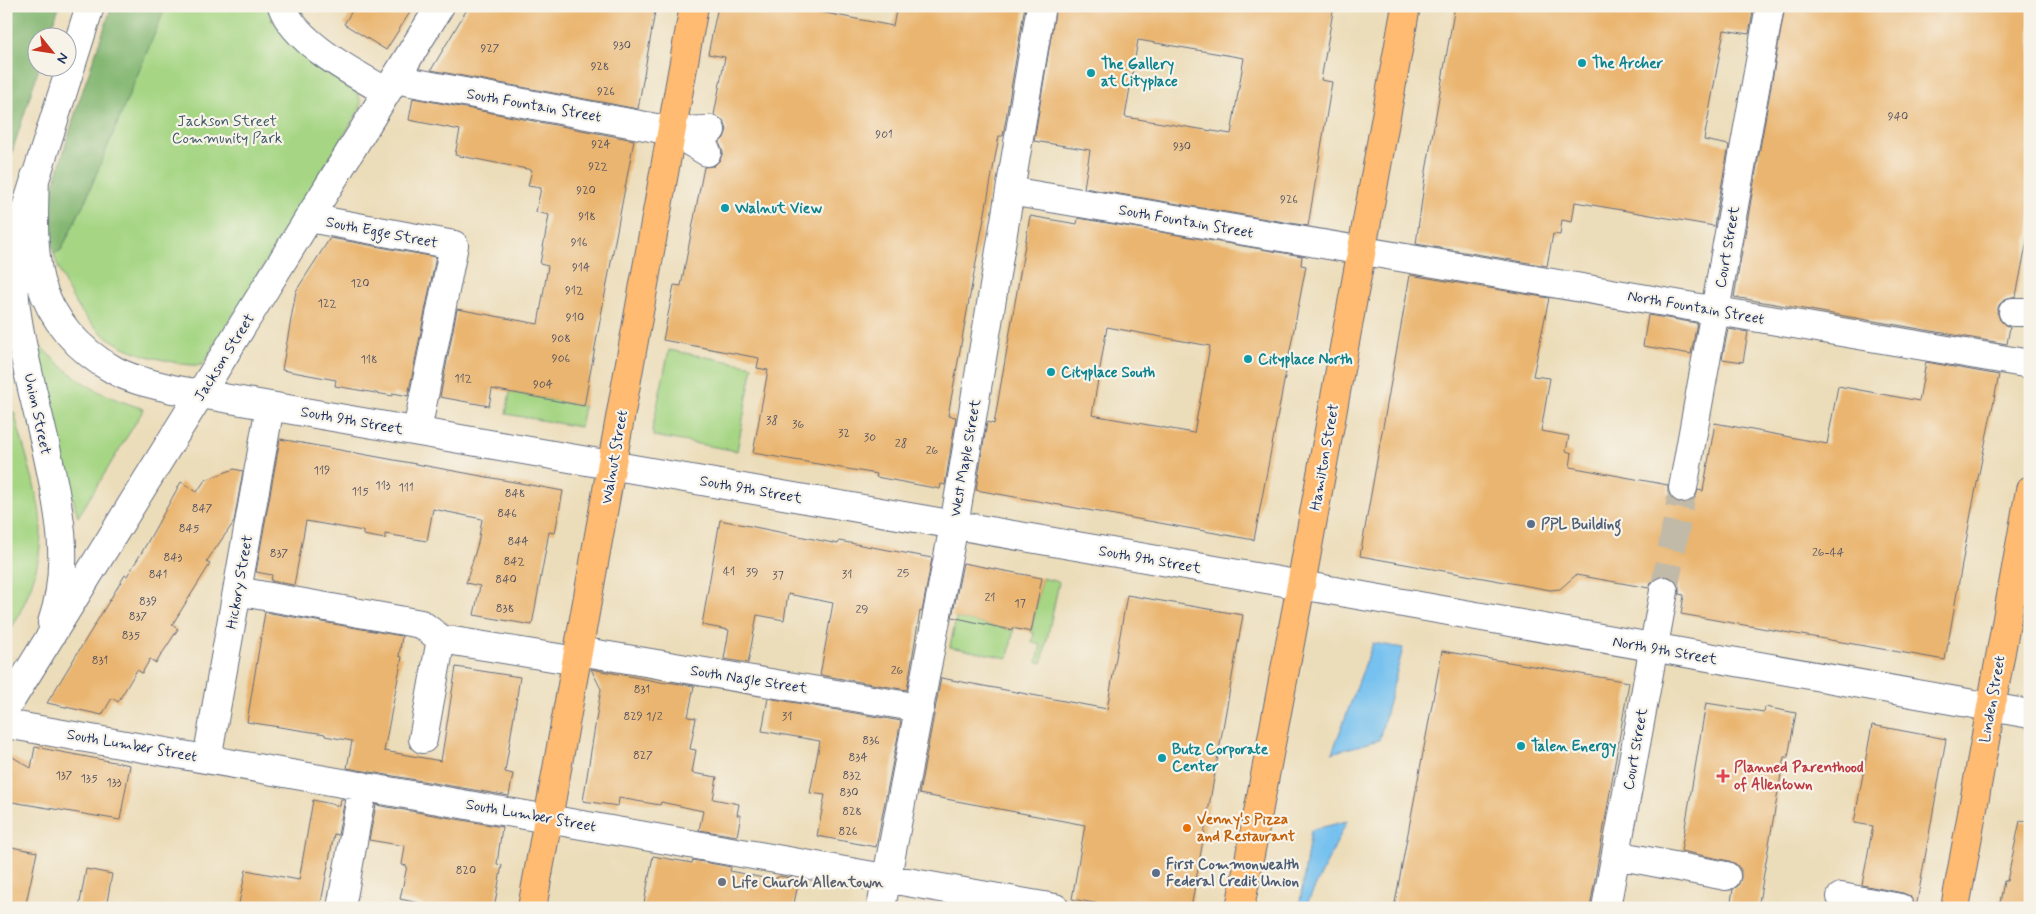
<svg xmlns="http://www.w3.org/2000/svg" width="2036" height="914" font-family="Mynerve,sans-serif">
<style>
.green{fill:#a6d684;stroke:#608271}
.forest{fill:#84b772;stroke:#507368}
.water{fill:#76c1ef;stroke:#4878a6}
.building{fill:#eab56f;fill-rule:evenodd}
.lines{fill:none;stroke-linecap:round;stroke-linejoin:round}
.minor-tunnel{stroke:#c2baa8;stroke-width:28;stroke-dasharray:28 14;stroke-linecap:butt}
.minor-casing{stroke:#646c7e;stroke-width:30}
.major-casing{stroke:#646c7e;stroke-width:30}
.minor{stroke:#fff;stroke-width:28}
.major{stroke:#febb71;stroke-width:28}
.culture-dot{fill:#0f9aa8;stroke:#f7f3e8;stroke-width:2}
.service-dot{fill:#5c6f8a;stroke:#f7f3e8;stroke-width:2}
.health-dot{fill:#e0444e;stroke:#f7f3e8;stroke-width:2}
.food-dot{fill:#e8710a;stroke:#f7f3e8;stroke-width:2}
.worship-dot{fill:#6b7280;stroke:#f7f3e8;stroke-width:2}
.labels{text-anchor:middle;stroke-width:4.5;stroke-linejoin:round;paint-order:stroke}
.number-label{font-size:12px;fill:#4f5062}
.culture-label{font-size:15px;font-weight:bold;fill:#0d838f;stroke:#f7f3e8;text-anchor:start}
.street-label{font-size:15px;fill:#1b2f5e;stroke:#f7f3e8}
.park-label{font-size:15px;fill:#3e5968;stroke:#f7f3e8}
.service-label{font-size:15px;font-weight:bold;fill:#4e5e75;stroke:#f7f3e8;text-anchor:start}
.health-label{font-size:15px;font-weight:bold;fill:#be3a42;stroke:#f7f3e8;text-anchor:start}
.food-label{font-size:15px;font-weight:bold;fill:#c56008;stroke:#f7f3e8;text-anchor:start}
.worship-label{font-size:15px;font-weight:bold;fill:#5b616d;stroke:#f7f3e8;text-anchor:start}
</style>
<rect width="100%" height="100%" fill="#f7f3e8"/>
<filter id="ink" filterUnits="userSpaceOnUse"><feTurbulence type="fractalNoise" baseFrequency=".02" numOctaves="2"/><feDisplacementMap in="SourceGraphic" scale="10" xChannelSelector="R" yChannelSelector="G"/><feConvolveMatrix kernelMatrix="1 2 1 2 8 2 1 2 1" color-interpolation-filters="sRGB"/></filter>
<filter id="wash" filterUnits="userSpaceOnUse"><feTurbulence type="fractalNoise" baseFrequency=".0096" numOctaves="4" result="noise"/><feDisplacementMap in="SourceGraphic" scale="20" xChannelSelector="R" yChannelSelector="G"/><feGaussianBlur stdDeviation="1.12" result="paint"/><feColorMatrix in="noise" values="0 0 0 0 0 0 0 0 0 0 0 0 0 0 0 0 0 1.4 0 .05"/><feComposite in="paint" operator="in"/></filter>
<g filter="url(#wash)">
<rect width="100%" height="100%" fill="#ecddba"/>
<path class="green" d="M166,6H268C281,51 324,66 357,92L361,102L360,109L202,365C189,366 177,363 164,360C102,348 72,313 54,254L61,250L85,201Z
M42,348C78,383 97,394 144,409L78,517L36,353L38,349Z
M669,350L753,366L737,451L654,436L652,430Z
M510,392L584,406L580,427L506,414Z
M6,411L14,412C22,442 32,472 38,502C48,550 31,597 6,638Z
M1042,578L1059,582L1042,663L1037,662L1041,645L1032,643L1034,633L1031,632Z
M956,618L1011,630L1014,628L1008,658L950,647Z"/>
<path class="forest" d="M6,6H59L49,37L38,38V68H39L6,171Z
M112,6H166L85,201L61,250L54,254L49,227L50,198L77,107Z"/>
<path class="water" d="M1373,643L1403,648L1379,740L1332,753Z
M1347,821L1305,908H1299L1311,830Z"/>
<g id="blocks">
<path class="building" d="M355,6H414L386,50L344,24Z
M469,6H656L638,109L431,70Z
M718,6H789L893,26L897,6H1025L1003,136H999L948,416L956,417L945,485L941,484L940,489L876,477L877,474L753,453L768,370L757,368L759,358L663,340L674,285L681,286L704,167L714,166L720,160L723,152L719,143L724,138L727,130L724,121L714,115L725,57L708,54Z
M1056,6H1334L1321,80L1332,82L1308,226L1084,188L1090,150L1034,141ZM1138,40L1244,58L1231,134L1125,117Z
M1455,6H1754L1749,34L1724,30L1704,140L1729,145L1714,226L1575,202L1572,222L1562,220L1560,235L1553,234L1547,266L1416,244L1425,177Z
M1785,6H2030V226L2016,296L2005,299L1999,305L1997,312L2000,320L2005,325L2010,327L2007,344L1734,297Z
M413,98L634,140L584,406L492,389L489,406L440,397L457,309L538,324L548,266L540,264L549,215L536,212L541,188L528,186L532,170L455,155L460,130L409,120Z
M1030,216L1077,224L1078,218L1302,256L1301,265L1306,266L1254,540L976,490L987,422L994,424ZM1107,327L1210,346L1194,433L1092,415Z
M330,238L436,257L408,396L393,393V396L335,386L336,380L282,370L296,291Z
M1410,275L1549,298L1533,376L1550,378L1541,431L1569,436L1566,451L1572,453L1570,467L1668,485V493L1673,500L1681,503L1689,502L1695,498L1698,490L1703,491L1715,423L1827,444L1838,386L1919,401L1926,362L1999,375L1972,508L1945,660L1681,614L1684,595L1679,594V586L1674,579L1666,576H1659L1652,581L1649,588L1576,575L1560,589L1550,590L1360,556Z
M1648,315L1697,323L1691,354L1643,346Z
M1728,329L1748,332L1743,362L1722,359Z
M280,439L563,491L555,533L549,532L532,625L474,615L480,586L466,583L478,543L482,519L433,509L427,541L385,534V539L363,535V531L306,521L294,585L271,581L272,575L256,572Z
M234,469L243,471L234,522L206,562L210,564L172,625L178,629L156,663L150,659L142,673L137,670L118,702L112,698L102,715L47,703L125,575L127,576L142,552L181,482L197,492L205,480Z
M720,520L838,544L839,541L932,558L922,612L920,611L907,690L820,675L833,603L788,594L784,620L757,615L748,663L724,659L729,630L702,625Z
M963,563L1042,578L1031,632L1012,628L1011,630L952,617Z
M1127,595L1243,615L1191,908H1122L1072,899L1085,825L919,794L941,678L1107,709Z
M265,612L402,636L399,656L402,657L384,751L441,761L456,667L520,677L505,772L513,774L509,796L347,768L352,741L325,736V734L247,722Z
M1442,651L1629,682L1590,908H1394Z
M591,669L666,683L667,682L694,686L688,717L696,718L690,749L696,750L692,773L717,777L713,799L739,804L737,815H741L737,836L699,830L703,811L661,802L660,805L619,798L618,806L583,801L601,689Z
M768,698L901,721L876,847L817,836L825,795L810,793L820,741L762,731Z
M1706,703L1764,712L1765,707L1796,713L1788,757H1784L1758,908H1730L1733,889L1738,886L1741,878V870L1736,864L1729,861L1681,851Z
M1872,725L1946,739L1916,908L1910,896L1903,893L1862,885L1873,826L1854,823Z
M35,747L130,765L120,820L6,801V753L31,768Z
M341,799H345L338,835L334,834L320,908H238L246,870L299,880L313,800L340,806Z
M376,805L502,827L497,864L502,865L494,908H423V904L400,899L407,866L402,865L405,846L369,840Z
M2020,821L2030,822V908L2000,903L2004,881H2007Z
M6,846L37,852L25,908H6Z
M653,856L692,863L693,860L731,867L730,871L773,880L780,876L799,880L793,908H643Z
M86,869L112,874L106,908H79Z"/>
</g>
</g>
<g filter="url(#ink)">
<use href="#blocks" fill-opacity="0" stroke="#646c7e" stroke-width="1"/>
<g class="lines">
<path class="minor-tunnel" d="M1664,591L1683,488"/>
<defs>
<path id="minor" d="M282,6C295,43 355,74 387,92
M395,79L672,131L711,130
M672,131L707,152
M35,177C34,211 32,247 40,281C51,319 79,351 114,370C131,380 153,384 172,389L1301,585L2030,714
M1010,191L2030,364
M309,218L454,245L417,431
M2013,312H2030
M1683,488L1770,6
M237,591L421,624L441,639L577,661
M52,623C71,568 60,512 48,457C38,410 24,363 17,315C13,291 14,267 15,243L90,6
M579,651L920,708
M6,708L440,6
M6,724L1055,908
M423,739L441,639
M207,759L270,406
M1616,855L1726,876
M1841,897L1900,908
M341,908L363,786
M881,908L954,525L1041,6
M1606,908L1664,591"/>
<path id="major" d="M532,908L694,6
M1240,908L1301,585L1406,6
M1955,908L2030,490"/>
</defs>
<use href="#minor" class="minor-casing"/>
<use href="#major" class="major-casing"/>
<use href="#minor" class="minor"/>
<use href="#major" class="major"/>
</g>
</g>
<g class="culture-dot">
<circle cx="1582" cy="63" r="5"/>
<circle cx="1091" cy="73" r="5"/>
<circle cx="725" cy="208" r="5"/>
<circle cx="1248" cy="359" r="5"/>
<circle cx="1051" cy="372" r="5"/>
<circle cx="1521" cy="746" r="5"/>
<circle cx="1162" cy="758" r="5"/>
</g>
<g class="service-dot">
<circle cx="1531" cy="524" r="5"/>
<circle cx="1156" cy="873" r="5"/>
</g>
<path class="health-dot" d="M1720.5 768.5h5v5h5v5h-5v5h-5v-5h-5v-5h5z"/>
<circle class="food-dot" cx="1187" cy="828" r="5"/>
<circle class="worship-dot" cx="722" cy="882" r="5"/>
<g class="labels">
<g class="number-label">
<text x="622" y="49">930</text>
<text x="490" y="52">927</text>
<text x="600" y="70">928</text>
<text x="606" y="95">926</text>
<text x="1898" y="120">940</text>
<text x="884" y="138">901</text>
<text x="601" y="148">924</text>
<text x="1182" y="150">930</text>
<text x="598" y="170">922</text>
<text x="586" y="194">920</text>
<text x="1289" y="203">926</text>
<text x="587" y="220">918</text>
<text x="579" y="246">916</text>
<text x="581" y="271">914</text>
<text x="360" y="287">120</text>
<text x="574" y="294">912</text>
<text x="327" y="307">122</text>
<text x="575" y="321">910</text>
<text x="561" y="342">908</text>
<text x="561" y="362">906</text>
<text x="369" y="363">118</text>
<text x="463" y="382">112</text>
<text x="543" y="388">904</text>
<text x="772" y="424">38</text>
<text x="798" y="428">36</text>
<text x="844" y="437">32</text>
<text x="870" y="441">30</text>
<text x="901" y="447">28</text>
<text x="932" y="454">26</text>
<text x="322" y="474">119</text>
<text x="383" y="489">113</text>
<text x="406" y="491">111</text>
<text x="360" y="495">115</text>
<text x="515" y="497">848</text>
<text x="202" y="512">847</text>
<text x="507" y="517">846</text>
<text x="189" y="532">845</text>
<text x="518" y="545">844</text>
<text x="1828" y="556">26-44</text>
<text x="279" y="557">837</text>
<text x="173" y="561">843</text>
<text x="514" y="565">842</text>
<text x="729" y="575">41</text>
<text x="752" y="576">39</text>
<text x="903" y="577">25</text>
<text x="158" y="578">841</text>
<text x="847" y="578">31</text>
<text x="778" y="579">37</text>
<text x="506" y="583">840</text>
<text x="990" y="601">21</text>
<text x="148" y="605">839</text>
<text x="1020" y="607">17</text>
<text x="505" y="612">838</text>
<text x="862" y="613">29</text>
<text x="138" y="620">837</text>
<text x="131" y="639">835</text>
<text x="100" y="664">831</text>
<text x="897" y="674">26</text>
<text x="642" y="693">831</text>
<text x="643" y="720">829 1/2</text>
<text x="787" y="720">31</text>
<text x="871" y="744">836</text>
<text x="643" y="759">827</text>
<text x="858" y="761">834</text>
<text x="64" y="779">137</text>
<text x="852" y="779">832</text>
<text x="89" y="782">135</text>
<text x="114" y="786">133</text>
<text x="849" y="796">830</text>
<text x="852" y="815">828</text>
<text x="848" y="835">826</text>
<text x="466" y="874">820</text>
</g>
<g class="culture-label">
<text x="1592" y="68">The Archer</text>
<text x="1101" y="69">The Gallery<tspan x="1101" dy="17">at Cityplace</tspan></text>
<text x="735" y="213">Walnut View</text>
<text x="1258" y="364">Cityplace North</text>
<text x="1061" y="377">Cityplace South</text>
<text x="1531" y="751">Talen Energy</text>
<text x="1172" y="754">Butz Corporate<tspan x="1172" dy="17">Center</tspan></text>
</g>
<g class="street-label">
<text transform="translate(534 105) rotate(10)" y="5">South Fountain Street</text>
<text transform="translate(1186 221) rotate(10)" y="5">South Fountain Street</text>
<text transform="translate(382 232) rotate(11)" y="5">South Egge Street</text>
<text transform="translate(1727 247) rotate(-80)" y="5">Court Street</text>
<text transform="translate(1696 307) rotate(10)" y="5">North Fountain Street</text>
<text transform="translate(224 357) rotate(-58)" y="5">Jackson Street</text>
<text transform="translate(38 414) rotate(78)" y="5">Union Street</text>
<text transform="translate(352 420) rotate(10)" y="5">South 9th Street</text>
<text transform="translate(614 457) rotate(-80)" y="5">Walnut Street</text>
<text transform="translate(1324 457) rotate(-80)" y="5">Hamilton Street</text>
<text transform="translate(965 458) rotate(-80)" y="5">West Maple Street</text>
<text transform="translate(751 489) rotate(10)" y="5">South 9th Street</text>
<text transform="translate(1150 559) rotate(10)" y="5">South 9th Street</text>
<text transform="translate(239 582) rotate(-80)" y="5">Hickory Street</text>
<text transform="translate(1665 650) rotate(10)" y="5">North 9th Street</text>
<text transform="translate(749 679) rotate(9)" y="5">South Nagle Street</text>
<text transform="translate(1992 699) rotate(-80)" y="5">Linden Street</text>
<text transform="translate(132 745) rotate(10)" y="5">South Lumber Street</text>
<text transform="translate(1635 749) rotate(-80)" y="5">Court Street</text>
<text transform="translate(531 815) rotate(10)" y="5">South Lumber Street</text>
</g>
<g class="park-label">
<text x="227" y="126">Jackson Street<tspan x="227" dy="17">Community Park</tspan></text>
</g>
<g class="service-label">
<text x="1541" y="529">PPL Building</text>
<text x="1166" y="869">First Commonwealth<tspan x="1166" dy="17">Federal Credit Union</tspan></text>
</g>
<g class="health-label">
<text x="1734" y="772">Planned Parenthood<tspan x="1734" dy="17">of Allentown</tspan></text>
</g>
<g class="food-label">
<text x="1197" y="824">Venny's Pizza<tspan x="1197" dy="17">and Restaurant</tspan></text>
</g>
<g class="worship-label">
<text x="732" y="887">Life Church Allentown</text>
</g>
</g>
<rect width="2036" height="914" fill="none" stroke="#f7f3e8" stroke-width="25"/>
<g transform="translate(52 52) rotate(120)"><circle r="24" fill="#f7f3e8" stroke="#9fa5b1"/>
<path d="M0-4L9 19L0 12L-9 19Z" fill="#c8321e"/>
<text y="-8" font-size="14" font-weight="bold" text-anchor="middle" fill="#1b2f5e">N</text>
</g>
</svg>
